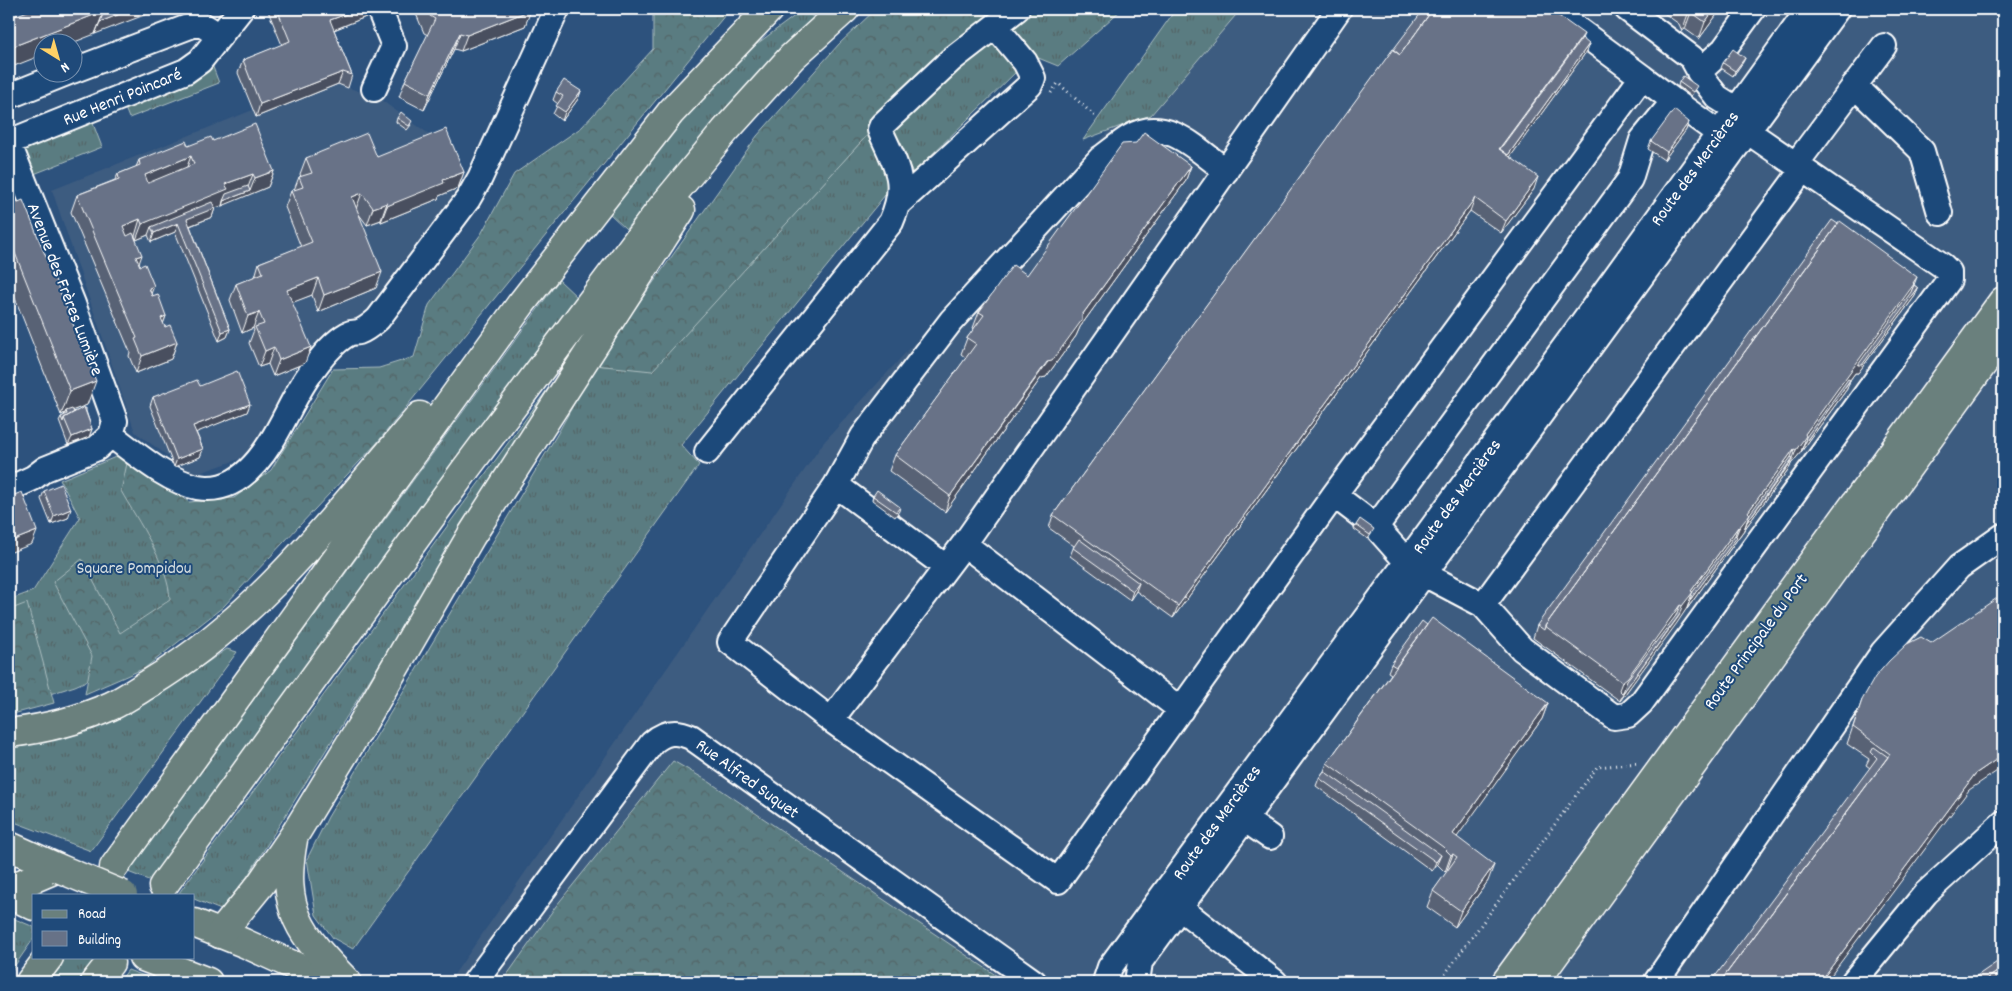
<svg xmlns="http://www.w3.org/2000/svg" width="2012" height="991" font-family="Dekko,sans-serif">
<style>
.built{fill:#3e5c80}
.grass{fill:url(#grass-tufts);stroke:#acbec0}
.forest{fill:url(#forest-crowns);stroke:#acbec0}
.lines{fill:none;stroke-linecap:round;stroke-linejoin:round}
.minor-casing{stroke:#fff;stroke-width:28}
.major-casing{stroke:#fff;stroke-width:31}
.highway-casing{stroke:#fff;stroke-width:31}
.path{stroke:#fff;stroke-width:3;stroke-dasharray:1 4;stroke-linecap:butt}
.minor{stroke:#1f4a7a;stroke-width:24}
.major{stroke:#6a807d;stroke-width:28}
.highway{stroke:#6a807d;stroke-width:28}
.major-bridge-casing{stroke:#fff;stroke-width:31;stroke-linecap:butt}
.major-bridge{stroke:#6a807d;stroke-width:28}
.wall{fill:#596274;stroke:#fff}
.shaded-wall{fill:#48505e;stroke:#fff}
.building{fill:#677287;stroke:#fff;fill-rule:evenodd}
.labels{text-anchor:middle;stroke-width:4;stroke-linejoin:round;paint-order:stroke}
.street-label{font-size:18px;fill:#fff;stroke:#1f4a7a}
.park-label{font-size:18px;fill:#d6dee0;stroke:#1f4a7a}
</style>
<defs>
<pattern id="grass-tufts" width="24" height="20" patternUnits="userSpaceOnUse" patternTransform="scale(1.25)"><rect width="24" height="20" fill="#5a7c81"/><path d="M3 7l-1-3M5 7V3M7 7l1-3M15 17l-1-3M17 17v-4M19 17l1-3" fill="none" stroke="#536466"/></pattern>
<pattern id="forest-crowns" width="20" height="18" patternUnits="userSpaceOnUse" patternTransform="scale(1.25)"><rect width="20" height="18" fill="#5a7c81"/><path d="M2 6a3 3 0 1 1 6 0M12 15a3 3 0 1 1 6 0" fill="none" stroke="#536466"/></pattern>
</defs>
<rect width="100%" height="100%" fill="#2d527d"/>
<filter id="ink" filterUnits="userSpaceOnUse"><feTurbulence type="fractalNoise" baseFrequency=".02" numOctaves="2"/><feDisplacementMap in="SourceGraphic" scale="10" xChannelSelector="R" yChannelSelector="G"/><feConvolveMatrix kernelMatrix="1 2 1 2 8 2 1 2 1" color-interpolation-filters="sRGB"/></filter>
<g filter="url(#ink)">
<path class="built" d="M1220,9H2003V982H449L824,442Z
M338,84L378,98L443,144L463,187L362,326L293,382L245,457L194,475L135,432L52,190L253,110L256,116Z"/>
<path class="grass" d="M804,9H808L813,18L716,121L626,229L609,213L684,113L738,58Z
M1030,9H1122L1058,66L1021,51L1009,22Z
M1176,9H1241L1151,115L1083,140Z
M996,40L1019,69L913,173L891,125Z
M211,62L219,83L129,118L125,108Z
M92,121L102,147L34,174L24,148Z
M871,131L890,189L681,445L699,465L353,949L333,938L316,915L307,859L328,817L558,433L595,365L652,370Z
M559,280L578,298L151,881L128,872Z
M568,361L242,885L221,910L194,899V895L179,893Z
M118,456L183,513L272,548L128,662L75,686L9,707V600L33,591L80,518L60,480Z
M227,649L237,652L91,851L9,820V743L47,738L145,704Z
M10,917L34,927V938L9,974Z
M63,957H95L96,958L78,982H45Z
M128,970L161,982H119Z"/>
<path class="forest" d="M653,9H730L376,444L223,607L145,668L85,694L92,656L53,582L82,559L120,633L170,600C169,566 138,521 121,491L129,454L189,502L234,498L271,470L333,369L379,368L414,357L429,305L481,234L514,174L582,127L653,49Z
M876,9H998L871,131L652,371L595,365L757,136L839,44Z
M27,603L54,703L9,715V610Z
M673,761L708,781L1006,982H502L556,906Z"/>
<g class="lines">
<defs>
<path id="minor" d="M1339,9L964,544L831,720L1058,881L1334,495L1642,77L1550,9
M1627,9L1692,58L1704,80L1717,97L1736,109L1747,131L1943,266L1949,272V280L1641,703L1628,715L1614,717L1522,649L1483,605L1803,169
M72,71L193,25L201,24L220,36
M1699,72L1724,49L1753,9
M1642,77L1674,101
M1854,85L1922,151L1940,213
M374,89L394,46L379,9
M9,96L69,72
M9,142L186,71L200,61L241,9
M9,144L73,304L115,421L111,435L97,448L45,469L33,478L9,489
M1796,164L1884,46
M900,202L1030,85L1033,78L1025,62L995,26
M111,435C169,479 219,525 271,442C285,420 294,396 309,375C319,360 332,343 348,334C352,332 356,333 359,332C367,329 372,324 378,319L468,199L480,178L557,9
M707,452L891,222C909,181 896,167 880,130L882,125L951,60L1017,9
M836,485L946,567
M1334,495L1376,527
M964,544L1181,710
M1483,605L1424,574L1407,562L1376,527L1630,179L1642,140L1674,101L1732,143
M831,720L730,642L836,485L863,436L951,321L1101,158C1111,151 1120,143 1130,137C1166,115 1198,150 1226,171
M1231,810L1270,837
M1180,908L1275,982
M475,982L652,743C664,732 676,730 691,737L1034,982
M1105,982L1110,967L1585,319L1809,9
M1137,982L1140,962L1837,9
M1656,982L1883,652L1959,567L2003,536
M1853,982L1926,893L2003,823"/>
<path id="major" d="M9,846L58,868
M9,889L58,868
M9,894L34,906
M194,923L244,943L330,982
M143,957L208,982
M1506,982L2003,301
M1535,982L2003,336"/>
<path id="highway" d="M9,733C43,729 80,720 111,706C124,700 137,691 150,683C260,617 338,512 420,416
M293,840C280,910 300,934 347,982
M114,867L521,304L671,112L769,9
M163,886L465,470L660,210L725,131L792,57L845,9
M220,934L260,885L295,834L361,726L471,536L681,210
M30,982L49,957
M95,982L110,963"/>
</defs>
<use href="#minor" class="minor-casing"/>
<use href="#major" class="major-casing"/>
<use href="#highway" class="highway-casing"/>
<path class="path" d="M1051,93L1058,83L1097,118
M1439,982L1597,767L1639,763"/>
<use href="#minor" class="minor"/>
<use href="#major" class="major"/>
<use href="#highway" class="highway"/>
<defs>
<path id="major-bridge" d="M58,868L123,895"/>
</defs>
<use href="#major-bridge" class="major-bridge-casing"/>
<use href="#major-bridge" class="major-bridge"/>
</g>
<path class="wall" d="M268,9H375L373,14L334,30L352,75L348,88L338,84L256,117L238,73L243,60L282,45L268,11Z
M414,9H530L525,26L461,51L454,49L424,110L399,97L405,81L428,35L424,33Z
M1662,9H1721L1699,39L1685,29L1682,31L1679,24L1661,11Z
M1582,38L1586,52L1510,157L1534,189L1501,233L1470,211L1173,618L1136,591L1130,600L1070,556L1074,546L1049,528L1053,515L1393,50Z
M1745,58L1743,62L1733,76L1721,68L1723,63Z
M1679,82L1695,90L1691,96L1678,86Z
M581,91L578,99L562,121L553,114L558,104L553,100L556,92Z
M397,118L411,125L407,130L396,122Z
M1689,122L1686,130L1664,160L1648,149L1651,141Z
M213,141L274,171L268,187L215,208L212,217L190,226L230,329L227,337L219,341L175,232L151,242L148,235L136,240L135,236H134L139,264L152,296L166,316L163,324L165,327L177,342L171,359L136,373L129,356L130,352L71,212L77,195L115,180L118,174L136,167L139,160L188,146Z
M377,157L464,172L458,188L439,196L438,199L381,222V220L367,225L358,213L376,288L318,312L312,295L292,302L305,363L273,376L268,364L259,367L249,343L254,330L253,328L242,333L230,300L236,284L255,277L259,263L301,247L285,207L291,191L294,190L299,177H301L300,174L306,158Z
M1191,166L1185,182L1080,327L1076,336L1046,377L1041,378L945,512L889,471L895,455L966,358L961,354L967,338L974,329L973,328L979,312L1027,275Z
M9,206L87,405L73,410L74,412L86,408V411L92,429L89,437L68,445L59,421L61,417L64,416L65,413L61,415L9,283Z
M1914,285L1918,288L1915,296L1858,373H1855L1850,380L1847,389L1801,452L1791,464L1790,467L1744,530L1687,609V608L1620,701L1533,638L1537,625Z
M200,386L250,404L247,412L196,432L203,449L200,457L174,467L150,406L153,397Z
M44,491L68,518L51,524L41,499Z
M873,496L900,507L899,511L895,517L872,500Z
M1356,525L1372,533L1368,539L1354,529Z
M1391,664L1548,703L1542,719L1456,837L1488,881L1455,927L1427,907L1433,891L1448,871L1447,870L1445,872L1437,864L1432,871L1316,786L1319,778L1324,771L1327,763L1391,674L1388,672Z
M1862,700L1969,790L1870,768L1866,765L1869,759L1847,744Z"/>
<path class="shaded-wall" d="M132,9H160L95,34L100,22Z
M360,9H375L373,14L326,33L330,20Z
M1715,9H1721L1699,39L1705,22Z
M531,10L525,26L461,51L467,35Z
M104,11L95,34L72,43L42,42V55L9,68V48Z
M1691,12L1685,29L1682,31L1688,14Z
M460,33L454,49L424,110L430,94Z
M1584,34L1579,46L1500,154L1499,149Z
M1589,44L1586,52L1503,167L1506,158Z
M1745,58L1743,62L1733,76L1735,71Z
M343,72L338,84L256,117L260,104Z
M581,91L578,99L562,121L565,112Z
M1689,122L1686,130L1664,160L1667,152Z
M191,156L185,172L139,191L145,175Z
M1191,166L1185,182L1080,327L1076,336L1046,377L1041,378L945,512L950,496Z
M274,171L268,187L222,206L223,201L250,191L255,178Z
M464,172L458,188L439,196L438,199L381,222L387,206L443,180Z
M253,174L247,190L224,199L222,206L215,208L212,217L184,228L187,219L151,227L148,235L136,240L142,224L225,184Z
M1538,177L1534,189L1501,233L1506,221Z
M362,193L356,209L352,197Z
M1475,198L1470,211L1173,618L1178,606Z
M387,203L381,220L367,225L373,208Z
M140,219L135,236L117,242L123,226Z
M178,223L175,232L151,242L154,233Z
M142,255L136,272V257Z
M382,272L376,288L318,312L324,295Z
M1917,277L1908,301L1918,288L1915,296L1858,373H1855L1804,443L1801,452L1791,464L1790,467L1744,530L1747,522L1792,461L1796,450L1805,434Z
M318,278L312,295L281,307L287,290Z
M154,286L148,302L149,288Z
M259,312L253,328L242,333L248,316Z
M166,316L160,332L161,318Z
M230,329L227,337L219,341L222,332Z
M177,342L171,359L136,373L142,356Z
M274,347L268,364L259,367L265,351Z
M311,347L305,363L273,376L279,360Z
M1850,380L1847,389L1801,452L1804,444Z
M96,381L87,405L66,413V411L65,413L61,415L70,391Z
M250,404L247,412L190,435L193,426Z
M92,429L89,437L68,445L72,437Z
M203,449L200,457L174,467L177,459Z
M1794,449L1788,465L1747,521L1744,530L1733,545L1687,609L1690,600L1735,538L1739,528L1748,512Z
M71,509L68,518L51,524L54,516Z
M1738,527L1732,543L1690,600L1687,608L1677,623L1620,701L1623,693L1679,616L1682,606L1691,591Z
M37,531L32,544L9,553V542Z
M1139,583L1136,591L1130,600L1133,591Z
M1680,605L1674,621L1622,693L1619,690L1622,682Z
M1548,703L1542,719L1447,851L1453,834Z
M2003,755V767L1969,790L1826,982H1820L1975,774Z
M1453,854L1447,870L1445,872L1451,855Z
M1441,855L1437,864L1432,871L1436,862Z
M1494,865L1488,881L1455,927L1461,911Z"/>
<path class="building" d="M33,9H103L104,11L9,48V18Z
M103,9H132L100,22L104,11Z
M277,9H360L330,20L352,75L343,72L260,104L243,60L290,41Z
M427,9H530L531,10L467,35L460,33L430,94L405,81L435,19L430,16Z
M1424,9H1433L1400,55L1393,50Z
M1433,9H1549L1584,34L1499,149L1538,177L1506,221L1475,198L1178,606L1053,515L1393,49L1400,55Z
M1685,9H1715L1705,22L1691,12L1688,14Z
M1582,38L1589,44L1508,155L1500,149Z
M1733,49L1745,58L1735,71L1723,63Z
M1683,76L1697,86L1693,92L1679,82Z
M564,80L581,91L565,112L556,106L563,96L556,92Z
M1674,110L1689,122L1667,152L1651,141Z
M401,112L412,121L409,126L397,118Z
M255,124L274,171L255,178L253,174L225,184L228,189L142,224L140,219L123,226L127,236L133,233L142,255L136,257L140,266L145,264L154,286L149,288L152,296L158,294L166,316L161,318L165,327L170,325L177,342L142,356L135,339L137,338L77,195L119,179L118,174L140,165L139,160L186,141L188,146L211,137L213,141ZM191,156L194,164L148,183L145,175Z
M446,129L464,172L443,180L444,183L387,206V203L373,208L362,193L352,197L382,272L324,295L318,278L287,290L311,347L279,360L274,347L265,351L255,327L264,324L259,312L248,316L236,284L263,273L259,263L312,242L291,191L303,187L299,177L312,173L306,158L367,133L377,157Z
M1144,132L1191,166L1082,315V320L1052,361L1047,362L950,496L895,455L976,344L967,338L984,315L979,312L1013,265L1027,275L1122,144L1136,143Z
M248,186L250,191L223,201L226,194Z
M23,200L96,381L70,391L9,238V206Z
M212,202L215,208L187,219L230,329L222,332L178,223L154,233L151,227Z
M1832,220L1838,224L1545,626L1544,630L1537,625Z
M1840,221L1917,277L1913,283L1914,284L1805,434L1806,436L1796,450L1794,449L1748,512L1750,514L1739,528L1738,527L1691,591L1693,592L1682,606L1680,605L1628,677L1622,682L1545,626Z
M1914,285L1918,288L1862,365H1858L1911,292Z
M237,371L250,404L193,426L203,449L177,459L153,397L197,380L200,386Z
M1848,379L1850,380L1804,444L1806,437Z
M84,407L92,429L72,437L64,418Z
M72,409L74,412L76,411L64,418L63,422L61,417L67,414L66,411Z
M1791,457L1793,458L1747,522L1749,515Z
M61,484L71,509L54,516L44,491Z
M877,490L900,507L896,512L873,496Z
M22,492L37,531L9,542V497Z
M1360,519L1374,529L1370,535L1356,525Z
M1735,535L1737,537L1690,600L1692,593Z
M1079,539L1139,583L1133,591L1073,548Z
M2003,594V755L1975,774L1820,982H1720L1890,754L1853,727L1862,700L1875,677L1889,661L1907,644L1921,637L1931,643Z
M1678,613L1680,614L1623,693L1627,680Z
M1432,618L1548,703L1453,834L1494,865L1461,911L1433,891L1457,857L1453,854L1451,855L1443,847L1327,763Z
M1422,621L1427,625L1396,667L1391,664Z
M1874,747L1888,757L1720,982H1711L1877,758L1871,752Z
M1324,771L1441,855L1436,862L1319,778Z
M2003,958V968L1982,982H1968Z
M2003,968V982H1982Z"/>
</g>
<g class="labels">
<g class="street-label">
<text transform="translate(122 96) rotate(-22)" y="6">Rue Henri Poincaré</text>
<text transform="translate(1694 168) rotate(-54)" y="6">Route des Mercières</text>
<text transform="translate(66 289) rotate(69)" y="6">Avenue des Frères Lumière</text>
<text transform="translate(1456 496) rotate(-54)" y="6">Route des Mercières</text>
<text transform="translate(1755 641) rotate(-54)" y="6">Route Principale du Port</text>
<text transform="translate(748 778) rotate(36)" y="6">Rue Alfred Suquet</text>
<text transform="translate(1216 822) rotate(-54)" y="6">Route des Mercières</text>
</g>
<g class="park-label">
<text x="134" y="573">Square Pompidou</text>
</g>
</g>
<rect width="2012" height="991" fill="none" stroke="#1f4a7a" stroke-width="30"/>
<rect x="15" y="15" width="1982" height="961" fill="none" stroke="#fff" stroke-width="2" filter="url(#ink)"/>
<rect x="32" y="894" width="162" height="65" fill="#1f4a7a" stroke="#7992af"/>
<rect x="42" y="910" width="25" height="8" fill="#6a807d" stroke="#7992af"/>
<text x="78" y="918" font-size="15" fill="#ffffff">Road</text>
<rect x="42" y="931" width="25" height="15" fill="#677287" stroke="#7992af"/>
<text x="78" y="944" font-size="15" fill="#ffffff">Building</text>
<g transform="translate(58 58) rotate(143)"><circle r="24" fill="#1f4a7a" stroke="#7992af"/>
<path d="M0-4L9 19L0 12L-9 19Z" fill="#ffd166"/>
<text y="-8" font-size="14" font-weight="bold" text-anchor="middle" fill="#ffffff">N</text>
</g>
</svg>
